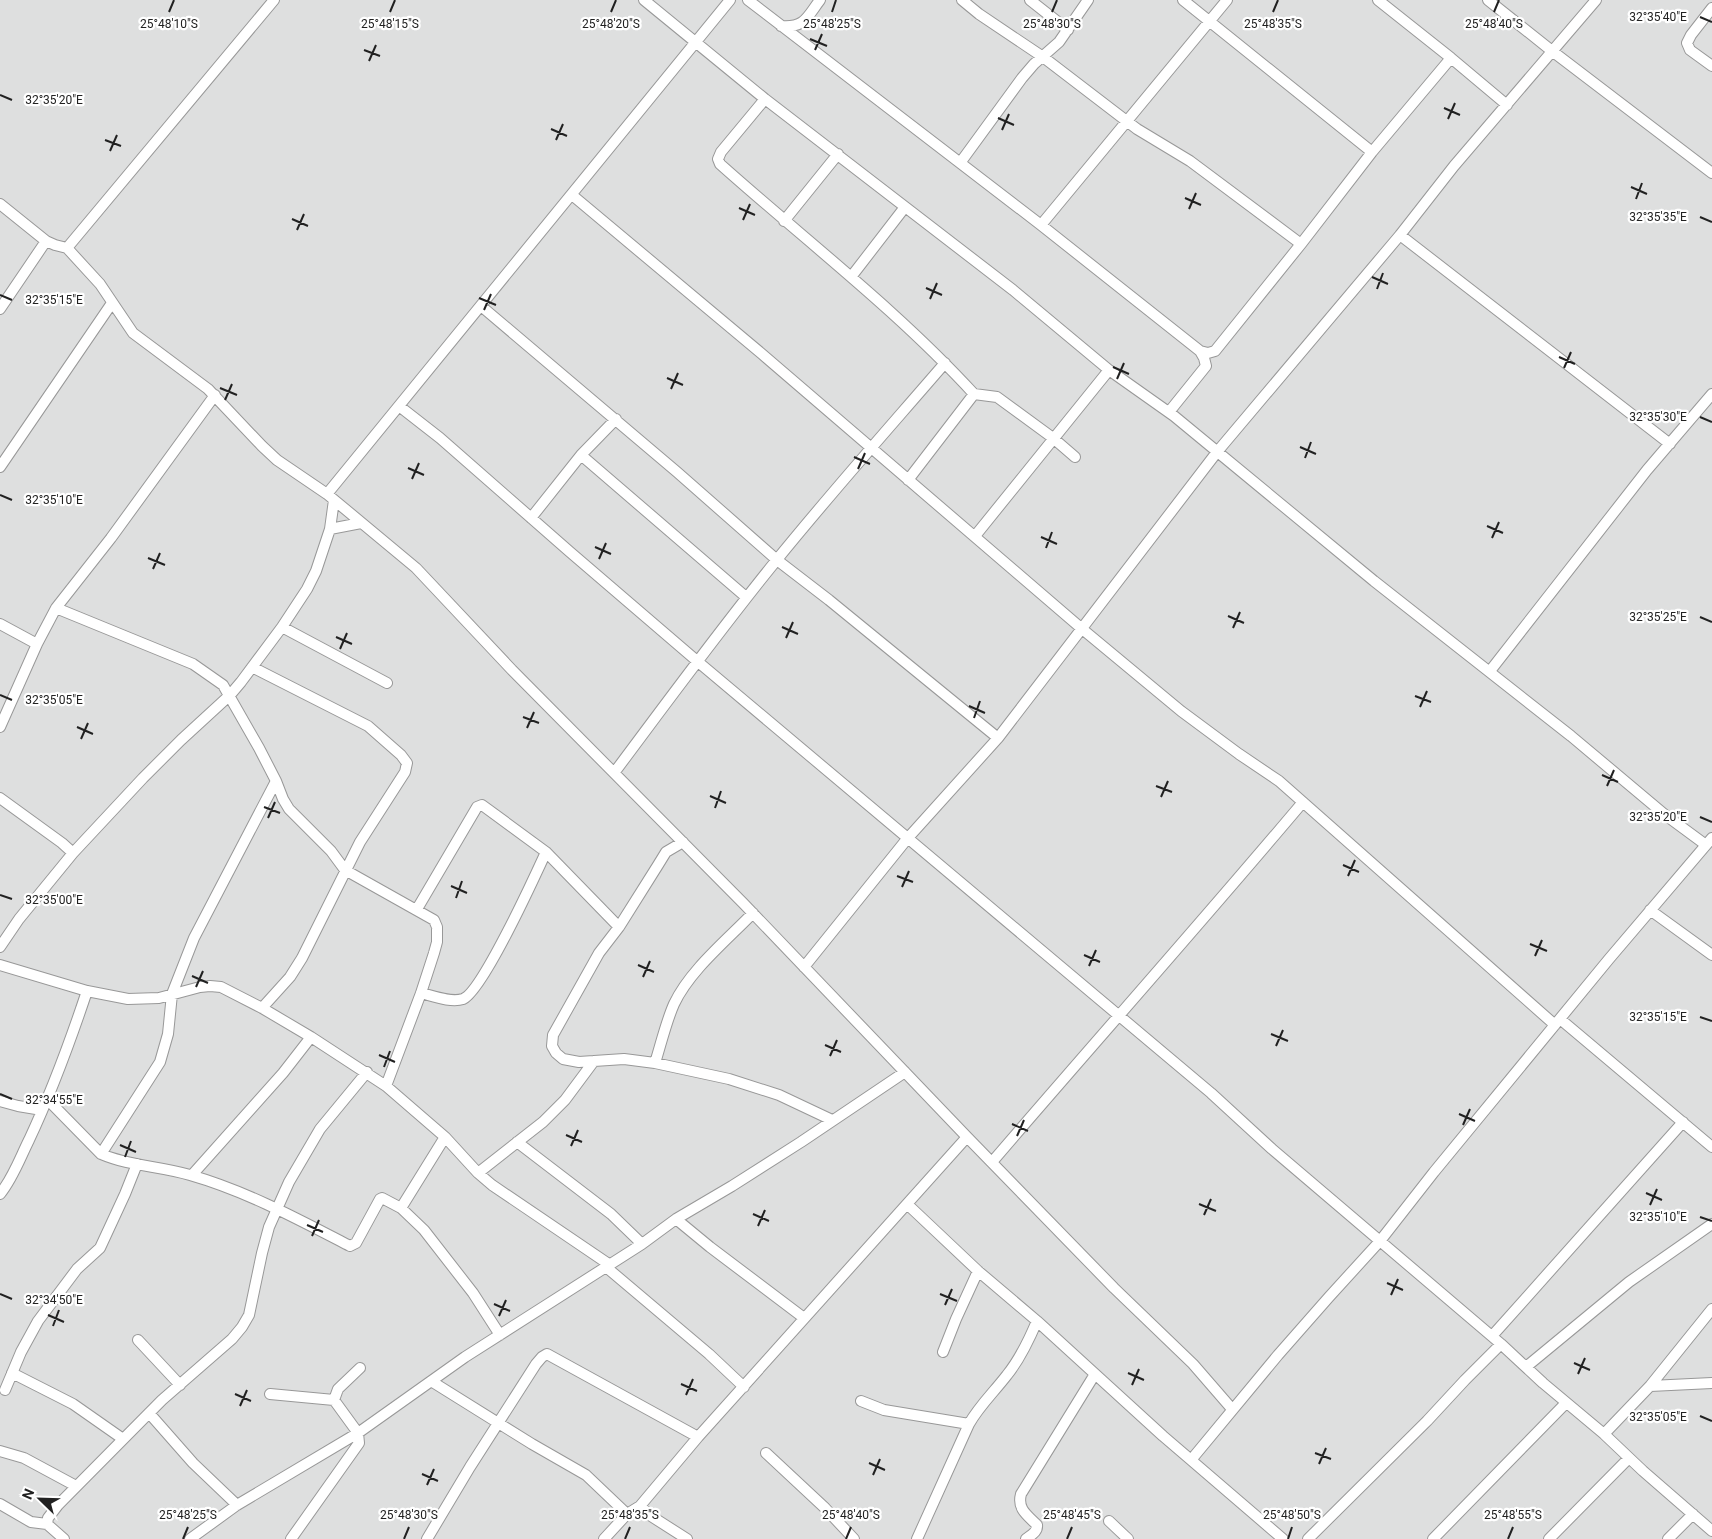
<svg xmlns="http://www.w3.org/2000/svg" width="1712" height="1539" font-family="Roboto,sans-serif">
<style>
.residential{fill:#dedfdf}
.lines{fill:none;stroke-linecap:round;stroke-linejoin:round}
.street-casing{stroke:#989898;stroke-width:12}
.street{stroke:#fff;stroke-width:10}
.ticks{fill:none;stroke:#212121;stroke-width:2}
.ticks-label{font-size:12px;text-anchor:middle;fill:#212121;stroke:#fff;stroke-width:4.5;stroke-linejoin:round;paint-order:stroke}
</style>
<rect width="100%" height="100%" fill="#e7eef2"/>
<path class="residential" d="M0,0H1712V1539H0Z"/>
<g class="lines">
<defs>
<path id="street" d="M644,0L765,99L1013,290L1109,370L1174,416L1374,581L1571,736L1664,814L1706,845
M748,0L1041,225L1200,351
M962,0L979,14L1043,57L1137,129L1190,161L1301,244
M1030,0L1068,30
M1183,0L1372,152
M1378,0L1451,58L1507,105
M1488,0L1552,51L1712,173
M1712,8L1691,35L1687,43L1690,50L1712,66
M781,26C805,28 807,17 820,0
M765,99L721,152L718,159L720,164C805,240 897,310 974,394L997,397L1053,438L1075,457
M960,163L1022,78L1034,64L1059,42L1088,0
M572,195L762,354L1081,628L1181,711L1239,754L1279,781L1555,1025
M0,204L46,241L55,245L67,248L100,284L133,333L208,389L262,446L277,460L327,494L416,568L512,670L743,903L967,1137L1114,1288L1193,1364L1232,1409
M784,221L838,154
M1041,225L1227,0
M1400,235L1670,444
M67,248L274,0
M851,277L905,207
M481,306L677,472L777,560L829,600L998,738
M0,309L46,241
M399,406L440,438L570,552L697,661L1211,1093L1272,1149L1501,1344L1543,1383L1604,1434L1643,1471L1712,1531
M1169,412L1206,366L1204,358L1200,351L1208,353L1215,351L1301,244L1372,152L1451,58
M581,455L746,597
M0,467L112,303
M908,480L974,394
M327,494L730,0
M531,518L581,455L616,419
M330,529L361,523
M975,536L1109,370
M56,608L193,664L223,685L259,748L276,781L283,799L289,809L331,851L345,870L434,920L437,927V942L434,953L421,993L386,1086
M0,624L37,644
M282,627L387,683
M252,667L368,726L401,755L407,763L405,772L360,842L302,958L290,977L262,1008
M1490,671L1647,470L1712,394
M0,727L37,644L56,608L111,538L215,395
M614,773C667,702 719,631 775,562C830,494 888,429 945,363
M0,798L62,843L73,853
M683,842L666,852L658,865L619,927L599,953L553,1035L552,1046L556,1053L563,1059L579,1062L624,1059L655,1063L729,1079L779,1095L832,1120
M417,909L477,807L482,805L546,852L619,927
M1650,910L1712,955
M0,947L19,919L73,853L143,778L181,740L230,695L241,682L282,627L307,589L316,571L330,529L334,500
M0,965L87,991L128,999L159,998L200,987L210,986L221,987L262,1008L311,1037L386,1086L445,1137L478,1173L492,1185L610,1265
M804,967L907,839L998,738L1217,452L1400,235L1454,166L1596,0
M421,993C433,996 451,1003 463,999C482,992 535,876 546,852
M1560,1019L1712,1147
M655,1063C661,1044 666,1022 674,1004C690,970 727,940 753,913
M47,1099L101,1154C129,1166 160,1166 190,1175C246,1191 298,1219 350,1246L356,1243L380,1199L382,1198L401,1208L424,1230L473,1293L500,1335
M0,1101L18,1106L42,1110
M517,1142L611,1214L642,1244
M101,1154L160,1062L168,1034L172,994L194,938L276,781
M992,1162C1095,1042 1201,923 1303,802
M478,1173L543,1122L565,1100L594,1061
M192,1175L283,1073L311,1037
M0,1194C13,1178 20,1158 29,1140C52,1091 70,1042 87,991
M907,1204L978,1271L1037,1321L1163,1436L1191,1460
M401,1208L445,1137
M676,1219L710,1247L804,1318
M606,1267L709,1354L744,1387
M1492,1336L1683,1122
M138,1340L180,1385
M943,1352L956,1319L978,1271
M1526,1367L1629,1282L1712,1224
M12,1373L73,1404L123,1439
M431,1381L532,1444L586,1475L627,1514
M1650,1386L1712,1383
M5,1390L21,1352L38,1321L77,1269L100,1248L125,1194L137,1164
M270,1394L334,1400L358,1433L359,1443L291,1539
M334,1400L338,1389L360,1368
M861,1401L884,1410L969,1424
M149,1413L193,1463L237,1505
M1604,1434L1650,1386L1712,1309
M0,1451L24,1458L76,1486
M766,1453L825,1508L854,1539
M0,1504L31,1522L47,1524
M640,1506L651,1516L687,1539
M1109,1521L1128,1539
M64,1539L47,1524L48,1518L58,1505L162,1400L232,1339L242,1327L249,1315L262,1253L269,1227L289,1182L320,1129L367,1072
M190,1539L237,1505L358,1433L465,1357L606,1267L642,1244L676,1219L732,1186L801,1142L905,1072
M427,1539L470,1467L536,1364L542,1357L547,1354L698,1437
M604,1539L627,1514L640,1506L698,1437L967,1137
M917,1539L969,1424C979,1406 994,1392 1007,1375C1020,1359 1029,1340 1037,1321
M1026,1539C1031,1535 1038,1532 1037,1525C1027,1515 1017,1509 1021,1494L1095,1374
M1283,1539L1191,1460L1278,1355L1329,1297L1380,1241L1434,1172L1609,959L1712,838
M1308,1539L1427,1421L1465,1380L1501,1344
M1433,1539L1566,1403
M1549,1539L1629,1458
M1668,1539L1693,1514"/>
</defs>
<use href="#street" class="street-casing"/>
<use href="#street" class="street"/>
</g>
<path class="ticks" d="M169,12L174,0M390,12L395,0M611,12L616,0M832,12L836,0M1052,12L1057,0M1273,12L1278,0M1494,12L1499,0M1700,17L1712,22M810,39L827,46M364,50L380,56M815,50L822,34M369,61L376,45M0,95L12,100M1444,108L1460,115M998,118L1014,125M1448,119L1455,103M551,129L567,136M1002,130L1009,114M105,140L121,146M556,140L563,124M110,151L117,135M1631,187L1647,194M1185,198L1201,205M1636,199L1642,183M739,208L755,215M1189,209L1196,193M1700,217L1712,222M292,219L308,226M743,220L750,204M297,230L304,214M1372,277L1388,284M926,288L942,295M1377,289L1383,273M0,295L12,300M479,298L496,305M930,299L937,283M484,310L491,294M1559,357L1575,364M1113,367L1129,374M1564,368L1571,352M667,378L683,385M1117,379L1124,363M220,388L237,395M671,389L678,373M225,400L232,384M1700,417L1712,422M1300,447L1316,454M854,457L870,464M1305,458L1311,442M408,468L424,475M858,469L865,453M412,479L419,463M0,495L12,500M1487,526L1503,533M1041,537L1057,544M1492,538L1499,522M595,547L611,554M1046,548L1052,532M148,558L165,565M599,559L606,543M153,569L160,553M1228,616L1244,623M1700,617L1712,622M782,627L798,634M1233,628L1240,612M336,637L352,644M786,638L793,622M340,649L347,633M0,695L12,700M1415,696L1431,702M969,706L985,713M1420,707L1427,691M523,717L539,723M974,718L980,701M77,727L93,734M527,728L534,712M81,739L88,723M1602,775L1618,782M1156,786L1172,792M1607,786L1614,770M710,796L726,803M1161,797L1168,781M264,807L280,813M715,808L721,791M1700,817L1712,822M268,818L275,802M1343,865L1359,872M897,876L913,882M1348,876L1355,860M451,886L467,893M902,887L909,871M0,895L12,899M456,898L462,881M1530,944L1547,951M1084,955L1100,962M1535,956L1542,940M638,965L654,972M1089,966L1096,950M192,976L208,983M643,977L650,961M196,987L203,971M1700,1017L1712,1021M1271,1034L1288,1041M825,1045L841,1052M1276,1046L1283,1030M379,1055L395,1062M830,1056L837,1040M384,1067L390,1051M0,1094L12,1099M1459,1114L1475,1121M1012,1124L1028,1131M1463,1125L1470,1109M566,1135L582,1142M1017,1136L1024,1120M120,1145L136,1152M571,1146L578,1130M125,1157L131,1141M1646,1193L1662,1200M1199,1204L1216,1211M1650,1205L1657,1189M753,1214L769,1221M1204,1215L1211,1199M1700,1217L1712,1221M307,1225L323,1232M758,1226L765,1210M312,1236L319,1220M1387,1283L1403,1290M0,1294L12,1299M940,1294L957,1301M1391,1295L1398,1279M494,1304L510,1311M945,1305L952,1289M48,1315L64,1322M499,1316L506,1300M53,1326L59,1310M1574,1363L1590,1370M1128,1373L1144,1380M1578,1374L1585,1358M681,1384L697,1391M1132,1385L1139,1369M235,1394L251,1401M686,1395L693,1379M240,1406L247,1390M1700,1416L1712,1421M1315,1453L1331,1459M869,1463L885,1470M1319,1464L1326,1448M422,1474L438,1481M873,1475L880,1459M427,1485L434,1469M183,1539L188,1527M404,1539L409,1527M625,1539L630,1527M846,1539L851,1527M1067,1539L1072,1527M1288,1539L1292,1527M1508,1539L1513,1527"/>
<g class="ticks-label">
<text x="1658" y="21">32°35'40"E</text>
<text x="169" y="28">25°48'10"S</text>
<text x="390" y="28">25°48'15"S</text>
<text x="832" y="28">25°48'25"S</text>
<text x="1494" y="28">25°48'40"S</text>
<text x="611" y="28">25°48'20"S</text>
<text x="1052" y="28">25°48'30"S</text>
<text x="1273" y="28">25°48'35"S</text>
<text x="54" y="104">32°35'20"E</text>
<text x="1658" y="221">32°35'35"E</text>
<text x="54" y="304">32°35'15"E</text>
<text x="1658" y="421">32°35'30"E</text>
<text x="54" y="504">32°35'10"E</text>
<text x="1658" y="621">32°35'25"E</text>
<text x="54" y="704">32°35'05"E</text>
<text x="1658" y="821">32°35'20"E</text>
<text x="54" y="904">32°35'00"E</text>
<text x="1658" y="1021">32°35'15"E</text>
<text x="54" y="1104">32°34'55"E</text>
<text x="1658" y="1221">32°35'10"E</text>
<text x="54" y="1304">32°34'50"E</text>
<text x="1658" y="1421">32°35'05"E</text>
<text x="188" y="1519">25°48'25"S</text>
<text x="409" y="1519">25°48'30"S</text>
<text x="630" y="1519">25°48'35"S</text>
<text x="851" y="1519">25°48'40"S</text>
<text x="1072" y="1519">25°48'45"S</text>
<text x="1292" y="1519">25°48'50"S</text>
<text x="1513" y="1519">25°48'55"S</text>
</g>
<g transform="translate(40 1499) rotate(293)" stroke="#ffffff" stroke-width="4" paint-order="stroke">
<path d="M0-4L9 19L0 12L-9 19Z" fill="#212121"/>
<text y="-8" font-size="14" font-weight="bold" text-anchor="middle" fill="#212121">N</text>
</g>
</svg>
